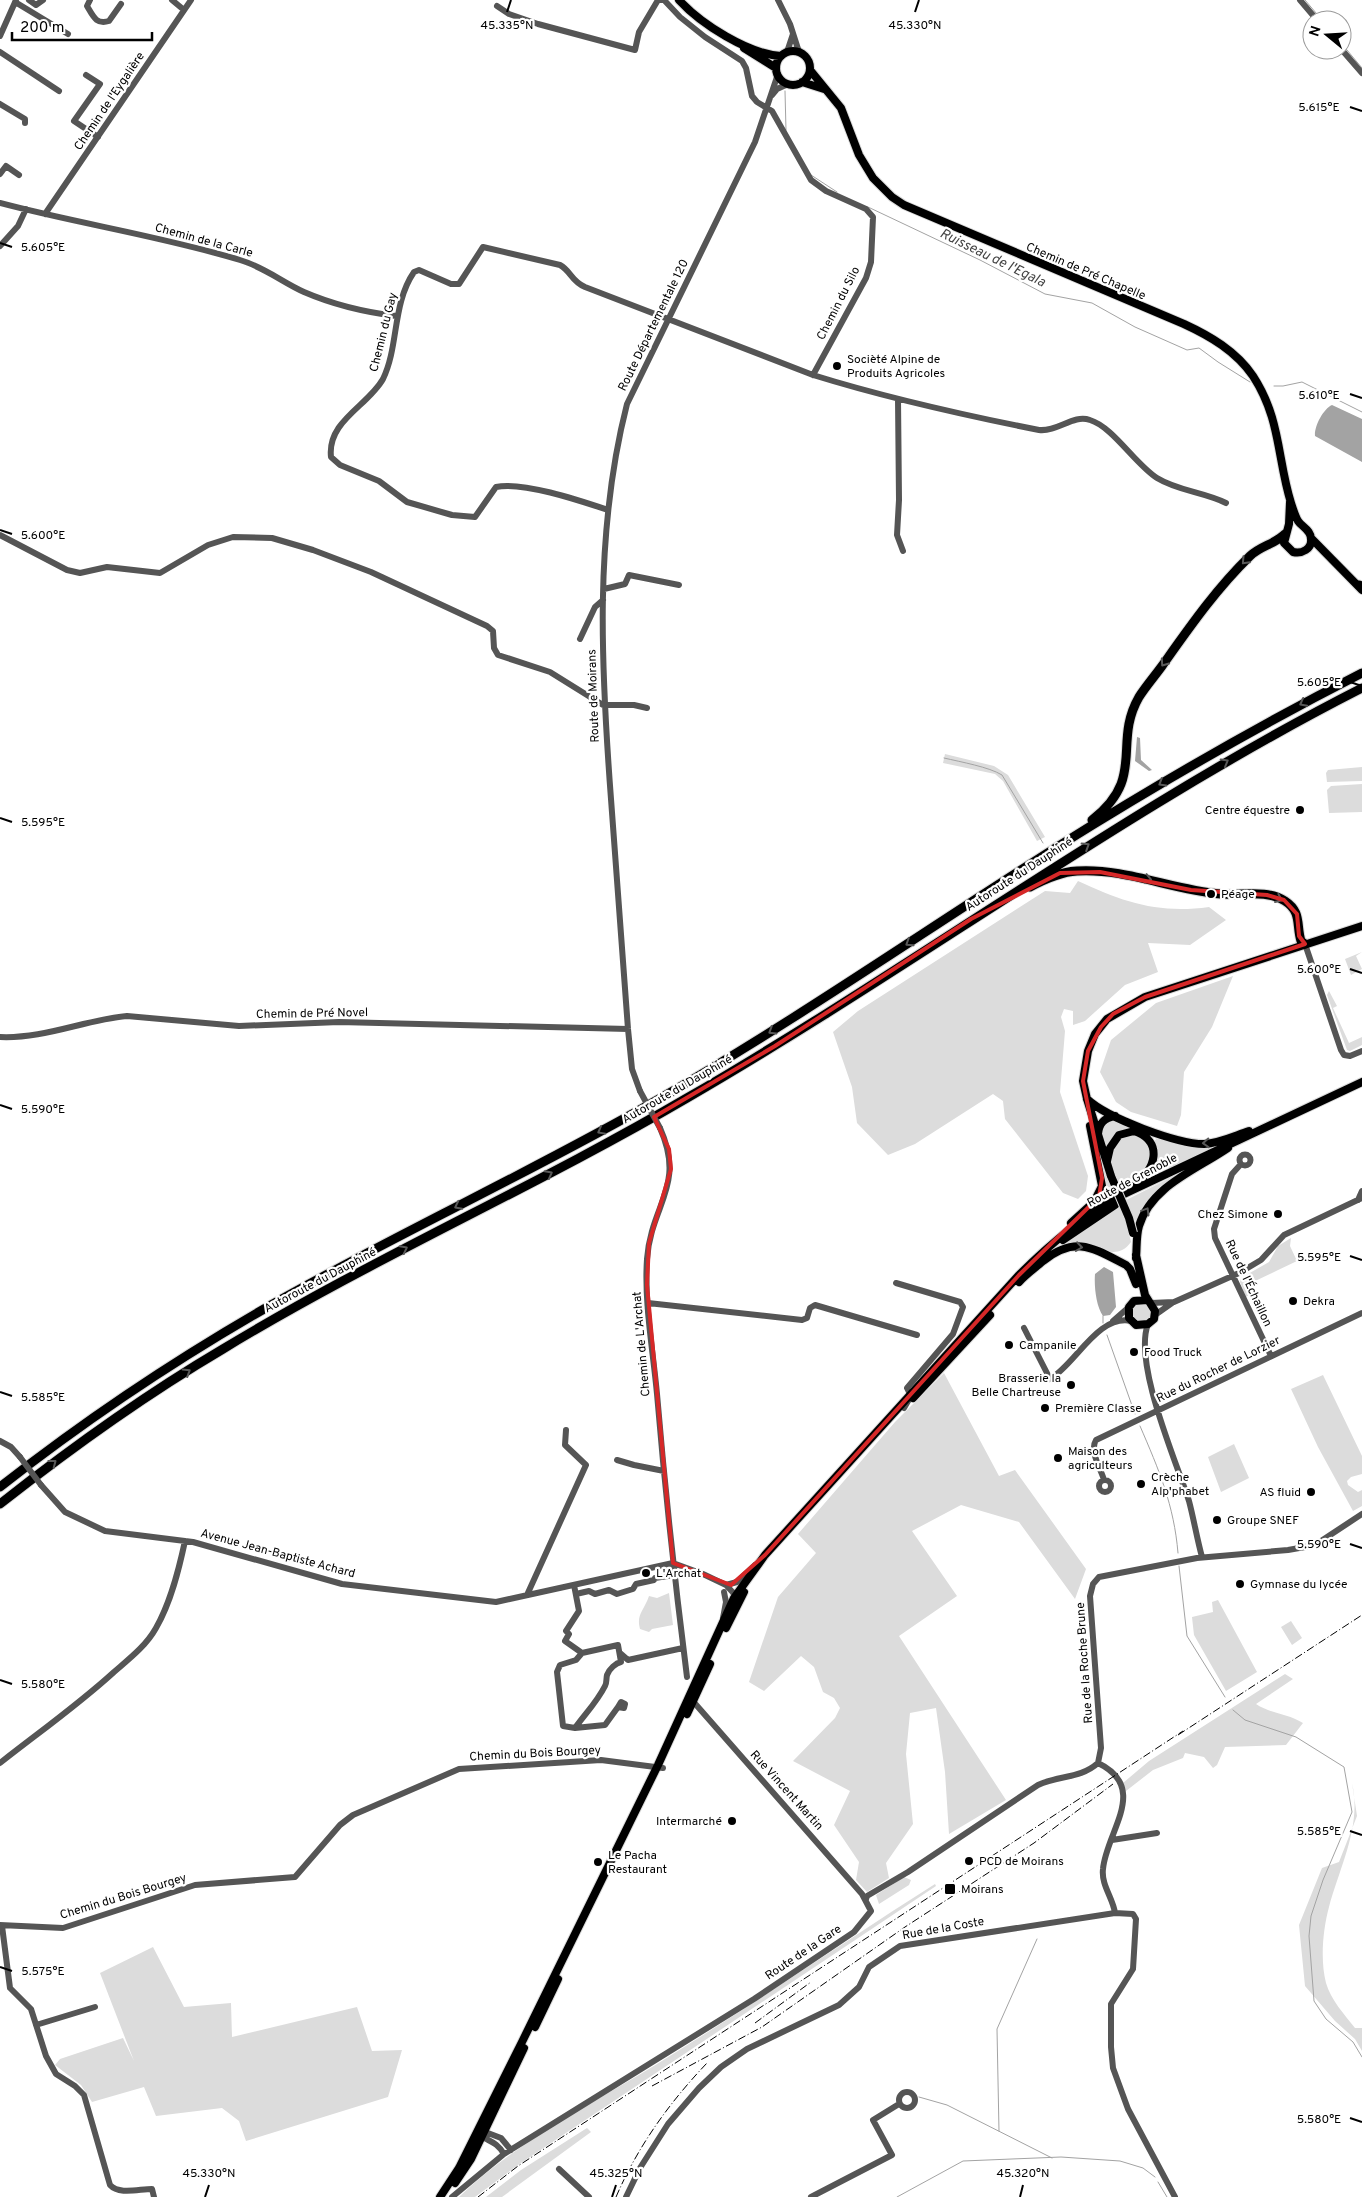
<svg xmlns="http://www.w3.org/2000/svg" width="1362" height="2197" font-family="Overpass,sans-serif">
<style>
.green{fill:#dcdcdc}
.water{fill:#a3a3a3}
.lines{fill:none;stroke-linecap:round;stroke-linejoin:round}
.stream{stroke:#a3a3a3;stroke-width:1}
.major-casing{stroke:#dbdbdb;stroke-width:10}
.highway-casing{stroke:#dbdbdb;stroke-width:11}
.minor{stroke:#555;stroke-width:6}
.major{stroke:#000;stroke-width:8}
.highway{stroke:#000;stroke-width:9}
.rail{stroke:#000;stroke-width:1;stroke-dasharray:8 2.5 1 2.5;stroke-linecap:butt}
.major-bridge-casing{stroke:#dbdbdb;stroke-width:10;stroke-linecap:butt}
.minor-bridge{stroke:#555;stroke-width:6}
.major-bridge{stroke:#000;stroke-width:8}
.oneway{stroke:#595959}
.marked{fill:none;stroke:#d62828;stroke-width:4;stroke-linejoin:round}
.ticks{fill:none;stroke:#000;stroke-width:2}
.poi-dot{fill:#000;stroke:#fff;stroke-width:2}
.labels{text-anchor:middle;stroke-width:4.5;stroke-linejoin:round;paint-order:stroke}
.street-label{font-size:12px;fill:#000;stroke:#fff}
.poi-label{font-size:12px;fill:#000;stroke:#fff;text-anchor:start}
.water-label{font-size:14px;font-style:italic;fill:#444;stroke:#fff}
.ticks-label{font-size:12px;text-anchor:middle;fill:#000;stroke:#fff;stroke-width:4.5;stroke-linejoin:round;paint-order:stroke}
</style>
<rect width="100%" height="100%" fill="#fff"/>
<path class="green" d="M945,754L994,766L1008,775L1045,837L1037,841L1003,781L995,774L943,763Z
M1362,767V781L1327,782L1326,773L1328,770Z
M1362,784V812L1329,813L1327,790L1331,786Z
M1078,881C1123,902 1158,914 1209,907L1226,920L1190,945L1148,943L1158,972L1125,985L1085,1021L1073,1025V1011L1064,1009L1061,1017L1065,1031L1060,1092L1088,1176L1086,1191L1078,1199L1063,1193L1005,1119L1003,1101L993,1094L915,1144L888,1155L857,1123L852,1087L833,1032L858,1011L1045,891L1070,893Z
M1362,952L1356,956L1362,969L1351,975L1345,959Z
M1233,976L1212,1027L1184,1072L1181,1115L1177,1126L1131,1112L1116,1102L1100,1072L1111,1040L1156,1003Z
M1329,991L1337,1006L1333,1008L1349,1043L1362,1037V1045L1350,1051L1347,1050L1327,995Z
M1112,1119L1138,1128C1121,1132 1114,1134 1105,1149L1102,1127Z
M1131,1135C1141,1137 1147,1141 1152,1151C1148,1171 1141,1180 1121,1189C1112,1169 1101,1142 1131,1135Z
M1159,1137L1212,1147V1149L1152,1178L1148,1176C1158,1160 1154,1157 1155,1140Z
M1097,1145L1114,1193L1096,1205L1099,1199Z
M1182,1172L1140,1215L1135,1221L1126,1200Z
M1119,1204L1125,1216L1131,1242C1119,1259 1103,1250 1087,1245C1081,1243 1074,1244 1067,1242L1066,1240Z
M1291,1238L1290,1246L1297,1261L1253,1282L1250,1286L1251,1293L1246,1297L1240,1282L1241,1278L1269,1262L1278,1246Z
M1132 1313a10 10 0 1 1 20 0a10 10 0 1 1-20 0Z
M944,1373L999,1476L1015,1470L1086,1569L1075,1599L1019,1522L961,1505L912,1531L957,1596L899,1636L1006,1800L949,1834L945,1772L936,1708L910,1713L906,1754L913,1824L886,1863L889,1878L867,1892L856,1880L859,1862L834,1825L850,1791L793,1761L835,1718L840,1708L834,1698L823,1692L814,1667L801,1656L764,1691L749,1682L778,1597L816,1553L798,1534L895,1422Z
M1323,1375L1362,1456V1474L1351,1477L1347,1481L1348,1485L1358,1492L1362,1490V1506L1353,1511L1318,1447L1291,1389Z
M1234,1444L1249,1478L1221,1492L1208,1457Z
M669,1593L673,1625L652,1629L649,1632L640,1629C636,1614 644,1611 649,1596L657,1598Z
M1218,1600L1257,1672L1226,1691L1194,1635L1192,1617L1213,1612L1212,1602Z
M1291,1621L1302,1638L1292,1645L1281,1627Z
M1285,1674L1293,1679L1256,1704C1271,1714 1287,1713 1303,1723L1286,1745L1225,1747L1217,1765L1213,1768L1204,1757L1185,1753L1183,1758L1153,1770L1126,1791L1123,1783L1149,1761Z
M1352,1783C1362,1826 1340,1866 1329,1907C1323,1929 1320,1960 1326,1983C1331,2000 1344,2014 1355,2028H1362V2051L1355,2039L1335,2021L1305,1986L1299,1925L1322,1868L1339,1862L1357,1816Z
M904,1877L911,1880L909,1885L879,1904L876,1895Z
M935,1884L936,1886L518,2165L475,2197H459C516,2142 590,2105 657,2064C751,2006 842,1943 935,1884Z
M153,1947L184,2007L231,2003L232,2037L357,2007L372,2051L402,2050L388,2097L246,2141L239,2121L222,2108L156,2116L144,2087L92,2102L81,2085L55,2065L60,2059L123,2038L134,2061L100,1973Z
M587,2128L591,2132L502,2197H486L521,2170Z"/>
<path class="water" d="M1332,405L1362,419V462L1315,436C1314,427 1323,409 1332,405Z
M1137,737L1140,738L1141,760L1152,770L1149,771L1135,761Z
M1104,1267L1113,1272L1116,1307L1110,1315L1103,1316C1096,1306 1094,1286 1095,1274Z"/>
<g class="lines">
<path class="stream" d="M1305,0L1322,20
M1342,44L1362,68
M785,91L786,130
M811,175L837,192
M868,207L980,260L1045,294L1092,303L1135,327L1187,350L1199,348L1218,362L1250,382
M1274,386H1283L1302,382L1362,412
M944,758C961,762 989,767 1002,775L1043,843
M1103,1316V1323
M1107,1335L1135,1414
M1140,1426C1159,1470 1174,1505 1178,1553
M1179,1566L1187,1636L1225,1697
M1233,1710L1245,1720L1296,1737L1344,1767L1352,1812L1323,1880L1311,1916L1309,1936L1314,2001L1326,2019L1353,2042L1362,2057
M919,2097L947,2105L1052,2158
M999,2131L997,2029L1037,1939
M1158,2182L1167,2197
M897,2197L963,2161L1061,2157L1120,2161L1143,2168L1155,2177"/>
<defs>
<path id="major" d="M679,0C701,24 748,54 781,56
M744,48L776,68
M776 68a17 17 0 1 1 34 0a17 17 0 1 1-34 0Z
M810,70L841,108L859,155L873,178L892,197L904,205L1184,324C1210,336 1236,351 1253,376C1281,419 1277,458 1291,503C1293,509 1295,516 1298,521C1302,527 1311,530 1311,539C1312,549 1302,554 1293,552L1284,543L1289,524L1290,502
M802,82L824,89
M1311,538L1362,590
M1087,1099C1107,1118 1177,1144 1204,1144C1220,1143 1234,1136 1249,1131
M1098,1134C1099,1123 1104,1118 1115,1116
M1107,1161L1110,1148L1119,1135L1134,1131C1164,1141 1156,1171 1134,1184
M1111,1176L1087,1099L1083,1081L1088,1051L1095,1034L1107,1019L1145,997L1362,926
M1071,1223L1094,1202L1102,1186L1090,1126
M1063,1240L1115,1205
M1136,1255L1145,1295L1155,1311L1154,1319L1148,1324L1136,1325L1129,1318V1307L1134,1301L1147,1300
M1136,1258C1137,1248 1136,1236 1139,1226C1151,1186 1196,1170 1228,1148
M1019,1282C1026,1274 1035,1268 1043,1261C1076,1235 1093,1248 1126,1265L1130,1269L1136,1284
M913,1398L990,1315
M726,1628L744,1592
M687,1714L710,1664
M535,2027L558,1979
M455,2183L471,2159L524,2048
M440,2197L459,2168L522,2042L658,1765L734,1598L765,1555L1019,1275C1050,1244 1082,1217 1120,1196L1362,1082"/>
<path id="highway" d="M1359,585L1362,586
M1092,820C1147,777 1112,744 1139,697C1146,686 1154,677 1162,666C1189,628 1216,589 1250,556C1260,546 1275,544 1285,534
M1030,887C1045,879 1060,872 1077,871C1126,868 1172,890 1221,894C1241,896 1266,889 1285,901C1302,912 1296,925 1301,941L1305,944
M0,1487C84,1421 172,1362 264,1309C394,1235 530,1173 659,1099C795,1021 924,931 1057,847C1156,785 1258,726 1362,673
M0,1504C71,1448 145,1395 223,1349C373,1258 535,1187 687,1098C915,966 1126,808 1362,688"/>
</defs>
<use href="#major" class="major-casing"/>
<use href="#highway" class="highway-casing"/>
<path class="minor" d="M29,0L36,5L43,0
M90,0L87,6C93,16 96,25 109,21L121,4
M172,0L184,10
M778,0L790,24L799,52
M1300,0L1317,20
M15,2L68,34
M497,6L509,14L538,24L635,50L639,32L658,0H664L680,17L705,37L742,61L746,68L752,96L757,102L772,111L811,180L826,191L866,209L873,217L871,262L866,278L813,375
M0,36L16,0
M1342,50L1362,73
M0,52L59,91
M787,52L793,34
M86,75L100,84L74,121L98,137
M772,95L777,89L788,84
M0,104L25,119V123
M0,174L6,166L19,175
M0,203C79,224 161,236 240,260C264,267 282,282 304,292C334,305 364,312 396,316
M45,214L191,0
M0,246L18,226L26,209
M898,399L899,500L897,535L903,551
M608,510C581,501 522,481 496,487L475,517L452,515L407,502L379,481L340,465L331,457C327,421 368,406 383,379C399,346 392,304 414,272L419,270L451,284H459L483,247L560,265C571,271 571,281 585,287L813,375C887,398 963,415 1039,430C1058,432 1073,414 1090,420C1113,427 1135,464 1157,478C1178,491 1204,492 1226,503
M0,535L67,570L80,573L107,567L160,573L208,545L233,537L272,538L313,550L371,572L487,626L493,631L494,648L498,655L550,672L603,705H634L647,708
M604,589L625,584L629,575L679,585
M580,639L595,607L603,600
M1305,944L1341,1050L1344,1055L1350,1056L1362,1051
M0,1037C44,1039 84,1020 127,1016L239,1026L339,1022L628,1029
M640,1091L632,1069L628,1029C622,952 617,875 611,799C601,667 594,533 627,404L755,142L778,74
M660,1128C686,1186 651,1204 647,1259C644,1303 653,1350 657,1394C665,1489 675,1583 687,1677
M1239.5 1160a5.5 5.5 0 1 1 11 0a5.5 5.5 0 1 1-11 0Z
M1241,1164L1232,1174L1214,1229L1215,1238L1271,1356
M1358,1200L1362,1191
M896,1283L960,1302L963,1307L953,1334L907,1388L911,1396L904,1408
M648,1303L802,1320L807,1318L810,1308L815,1305L917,1335
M1151,1303L1174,1302L1239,1273L1261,1260L1284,1235L1362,1198
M1155,1315L1172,1303
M1113,1321L1129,1307
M1148,1324C1133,1363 1176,1461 1189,1501C1194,1520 1197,1539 1202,1557
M1024,1328L1050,1379C1075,1365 1098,1314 1131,1321
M0,1441L11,1447L20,1457
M617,1460L634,1465L664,1471
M1104,1480C1101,1469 1089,1451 1096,1440L1362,1313
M1099 1486a6 6 0 1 1 12 0a6 6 0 1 1-12 0Z
M41,1485L65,1512L105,1531L193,1542L342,1584L496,1602L673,1563L703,1574L726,1585L738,1598
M574,1585L579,1611L566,1631L569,1634L565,1641L582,1653
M726,1585L737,1582L755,1565
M576,1594L589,1591L595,1594L609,1590L617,1594L633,1589L636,1584L654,1580L655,1578L674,1575
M527,1595L586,1465L565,1445L566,1430
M723,1618L726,1602L724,1592
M618,1645L621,1662C616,1663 609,1669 607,1675C606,1679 607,1683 605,1686C597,1702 585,1714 575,1728L563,1726L557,1672L560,1665L576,1660L582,1653Z
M620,1653L628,1660L683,1648
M575,1728L605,1725L618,1707L624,1708L625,1704L621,1702L618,1707
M0,1763C38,1733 78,1705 114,1672C129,1659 146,1646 156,1628C171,1602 179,1569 185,1541
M1098,1763L1101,1748L1090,1596L1093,1584L1099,1577L1197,1558L1288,1550L1305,1547L1318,1543L1362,1514
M1098,1763C1150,1788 1106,1832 1103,1869C1101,1885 1113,1898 1115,1913
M1112,1840L1157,1833
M866,1899L867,1896L908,1872L1038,1785C1059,1775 1080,1779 1098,1763
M0,1925L63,1928L195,1885L295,1877L340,1825L353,1815L459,1769L601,1760L663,1768
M2,1926L10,1988L31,2009L46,2056L56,2074L75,2086L84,2095L110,2185C119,2195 139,2189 152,2189L154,2197
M36,2025L95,2007
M899 2100a8 8 0 1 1 16 0a8 8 0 1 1-16 0Z
M480,2130L501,2138L511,2150
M479,2133C486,2142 495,2139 504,2154
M559,2169L589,2197
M452,2197L504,2154L754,1999L854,1932L871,1911L862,1894L691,1699
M626,2197L640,2168L668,2124L699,2088L721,2067L747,2049L839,2005L859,1987L869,1967L900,1946L1115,1913L1133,1914L1136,1919L1133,1969L1111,2004V2047L1113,2068L1128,2109L1175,2197
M811,2197L892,2155L873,2120L899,2104"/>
<use href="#major" class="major"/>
<use href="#highway" class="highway"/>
<path class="rail" d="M1178,1735L1362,1615
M755,2023L811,1982
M652,2086L762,2027L905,1927L1034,1843L1113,1784
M478,2197L518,2166L1183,1731
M616,2197C638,2146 669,2103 707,2063"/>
<defs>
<path id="major-bridge" d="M1111,1176L1129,1218L1133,1233"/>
</defs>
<use href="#major-bridge" class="major-bridge-casing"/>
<path class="minor-bridge" d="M640,1091L660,1128
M20,1457L41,1485"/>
<use href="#major-bridge" class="major-bridge"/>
</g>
<defs><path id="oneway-chevron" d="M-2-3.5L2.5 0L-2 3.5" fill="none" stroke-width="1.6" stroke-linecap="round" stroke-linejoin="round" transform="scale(1.25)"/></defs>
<g class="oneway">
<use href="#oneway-chevron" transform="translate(1245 561) rotate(133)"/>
<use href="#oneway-chevron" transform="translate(1164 663) rotate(125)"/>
<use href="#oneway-chevron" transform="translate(1303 703) rotate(152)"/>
<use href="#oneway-chevron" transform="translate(1225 762) rotate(-30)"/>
<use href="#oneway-chevron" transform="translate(1162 783) rotate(149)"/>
<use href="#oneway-chevron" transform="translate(1086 846) rotate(-32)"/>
<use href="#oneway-chevron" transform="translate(1148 879) rotate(13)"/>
<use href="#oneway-chevron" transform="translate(1279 899) rotate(23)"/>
<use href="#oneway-chevron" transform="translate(909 943) rotate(147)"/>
<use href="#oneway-chevron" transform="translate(772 1031) rotate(148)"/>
<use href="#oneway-chevron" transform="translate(601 1131) rotate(151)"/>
<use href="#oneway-chevron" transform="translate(1206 1143) rotate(177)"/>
<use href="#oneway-chevron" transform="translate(549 1174) rotate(-28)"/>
<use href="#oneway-chevron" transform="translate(458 1206) rotate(153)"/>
<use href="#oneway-chevron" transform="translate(1146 1211) rotate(-59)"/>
<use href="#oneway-chevron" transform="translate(1079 1247) rotate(8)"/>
<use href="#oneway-chevron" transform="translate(404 1249) rotate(-27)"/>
<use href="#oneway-chevron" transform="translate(187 1372) rotate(-32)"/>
<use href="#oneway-chevron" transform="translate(53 1463) rotate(-37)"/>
</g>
<path class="marked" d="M1100,872L1191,890L1267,895L1284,900L1297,914L1299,936L1305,944L1145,997L1113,1014L1101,1027L1088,1051L1083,1081L1102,1178L1099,1197L1019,1275L765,1555L731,1585L673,1563L647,1285L649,1243L671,1169L669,1149L654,1117L775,1046L971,919L1060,873Z"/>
<path class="ticks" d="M507,12L511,0M915,12L919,0M1350,107L1362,111M0,243L12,247M1350,394L1362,398M0,530L12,534M1350,682L1362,686M0,818L12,822M1350,969L1362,973M0,1105L12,1109M1350,1256L1362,1260M0,1392L12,1396M1350,1544L1362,1548M0,1680L12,1684M1350,1831L1362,1835M0,1967L12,1971M1350,2118L1362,2122M205,2197L209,2185M612,2197L616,2185M1020,2197L1023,2185"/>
<g class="poi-dot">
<circle cx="837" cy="366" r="5"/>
<circle cx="1300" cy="810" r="5"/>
<circle cx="1211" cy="894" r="5"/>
<circle cx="1278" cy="1214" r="5"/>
<circle cx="1293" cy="1301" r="5"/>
<circle cx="1009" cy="1345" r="5"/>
<circle cx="1134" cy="1352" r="5"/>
<circle cx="1071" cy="1385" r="5"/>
<circle cx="1045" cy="1408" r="5"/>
<circle cx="1058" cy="1458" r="5"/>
<circle cx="1141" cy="1484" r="5"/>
<circle cx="1311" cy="1492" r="5"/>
<circle cx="1217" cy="1520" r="5"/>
<circle cx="646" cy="1573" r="5"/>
<circle cx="1240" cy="1584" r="5"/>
<circle cx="732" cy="1821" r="5"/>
<circle cx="969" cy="1861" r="5"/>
<circle cx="598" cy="1862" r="5"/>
<rect x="944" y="1883" width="12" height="12" rx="2.5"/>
</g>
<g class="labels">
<g class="street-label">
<text transform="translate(109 101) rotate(-56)" y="4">Chemin de l'Eygalière</text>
<text transform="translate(204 240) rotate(15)" y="4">Chemin de la Carle</text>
<text transform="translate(1086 271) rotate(23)" y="4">Chemin de Pré Chapelle</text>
<text transform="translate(838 303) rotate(-63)" y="4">Chemin du Silo</text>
<text transform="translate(653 325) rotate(-64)" y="4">Route Départementale 120</text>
<text transform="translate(383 332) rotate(-76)" y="4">Chemin du Gay</text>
<text transform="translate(593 696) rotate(-92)" y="4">Route de Moirans</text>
<text transform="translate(1019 874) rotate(-33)" y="4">Autoroute du Dauphiné</text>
<text transform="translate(312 1013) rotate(-1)" y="4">Chemin de Pré Novel</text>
<text transform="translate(677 1089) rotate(-30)" y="4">Autoroute du Dauphiné</text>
<text transform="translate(1132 1180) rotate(-28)" y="4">Route de Grenoble</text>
<text transform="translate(320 1280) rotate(-28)" y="4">Autoroute du Dauphiné</text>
<text transform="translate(1249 1283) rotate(65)" y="4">Rue de l'Échaillon</text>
<text transform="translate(641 1344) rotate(-95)" y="4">Chemin de L'Archat</text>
<text transform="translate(1218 1369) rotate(-26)" y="4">Rue du Rocher de Lorzier</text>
<text transform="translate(278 1553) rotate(15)" y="4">Avenue Jean-Baptiste Achard</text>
<text transform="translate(1084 1663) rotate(-94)" y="4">Rue de la Roche Brune</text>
<text transform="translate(535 1753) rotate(-3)" y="4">Chemin du Bois Bourgey</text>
<text transform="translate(787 1790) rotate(48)" y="4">Rue Vincent Martin</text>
<text transform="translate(123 1896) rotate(-17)" y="4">Chemin du Bois Bourgey</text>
<text transform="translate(943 1928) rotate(-10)" y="4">Rue de la Coste</text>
<text transform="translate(803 1952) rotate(-34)" y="4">Route de la Gare</text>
</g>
<g class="poi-label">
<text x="847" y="363">Socièté Alpine de<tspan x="847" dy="14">Produits Agricoles</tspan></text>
<text x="1290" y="814" text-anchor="end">Centre équestre</text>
<text x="1221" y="898">Péage</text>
<text x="1268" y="1218" text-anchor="end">Chez Simone</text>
<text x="1303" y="1305">Dekra</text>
<text x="1019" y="1349">Campanile</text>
<text x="1144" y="1356">Food Truck</text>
<text x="1061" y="1382" text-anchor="end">Brasserie la<tspan x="1061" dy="14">Belle Chartreuse</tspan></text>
<text x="1055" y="1412">Première Classe</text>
<text x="1068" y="1455">Maison des<tspan x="1068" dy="14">agriculteurs</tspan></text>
<text x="1151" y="1481">Crèche<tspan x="1151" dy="14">Alp'phabet</tspan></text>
<text x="1301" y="1496" text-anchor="end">AS fluid</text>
<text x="1227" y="1524">Groupe SNEF</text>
<text x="656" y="1577">L'Archat</text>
<text x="1250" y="1588">Gymnase du lycée</text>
<text x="722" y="1825" text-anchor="end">Intermarché</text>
<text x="608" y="1859">Le Pacha<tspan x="608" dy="14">Restaurant</tspan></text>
<text x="979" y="1865">PCD de Moirans</text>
<text x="961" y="1893">Moirans</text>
</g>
<g class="water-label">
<text transform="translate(993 257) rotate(26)" y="5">Ruisseau de l'Egala</text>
</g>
</g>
<g class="ticks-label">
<text x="507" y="29">45.335°N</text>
<text x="915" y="29">45.330°N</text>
<text x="1319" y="111">5.615°E</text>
<text x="43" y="251">5.605°E</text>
<text x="1319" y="399">5.610°E</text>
<text x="43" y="539">5.600°E</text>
<text x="1319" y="686">5.605°E</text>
<text x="43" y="826">5.595°E</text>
<text x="1319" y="973">5.600°E</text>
<text x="43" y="1113">5.590°E</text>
<text x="1319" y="1261">5.595°E</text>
<text x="43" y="1401">5.585°E</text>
<text x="1319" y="1548">5.590°E</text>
<text x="43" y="1688">5.580°E</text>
<text x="1319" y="1835">5.585°E</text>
<text x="43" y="1975">5.575°E</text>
<text x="1319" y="2123">5.580°E</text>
<text x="209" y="2177">45.330°N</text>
<text x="616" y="2177">45.325°N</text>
<text x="1023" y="2177">45.320°N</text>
</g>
<g transform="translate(1327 35) rotate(288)"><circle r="24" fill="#ffffff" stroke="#999999"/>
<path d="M0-4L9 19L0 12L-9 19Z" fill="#000000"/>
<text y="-8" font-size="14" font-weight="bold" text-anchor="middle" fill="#000000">N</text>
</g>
<path d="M12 32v8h140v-8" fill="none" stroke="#000000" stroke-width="2.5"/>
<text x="20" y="32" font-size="15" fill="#000000" stroke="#ffffff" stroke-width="4" paint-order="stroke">200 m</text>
</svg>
